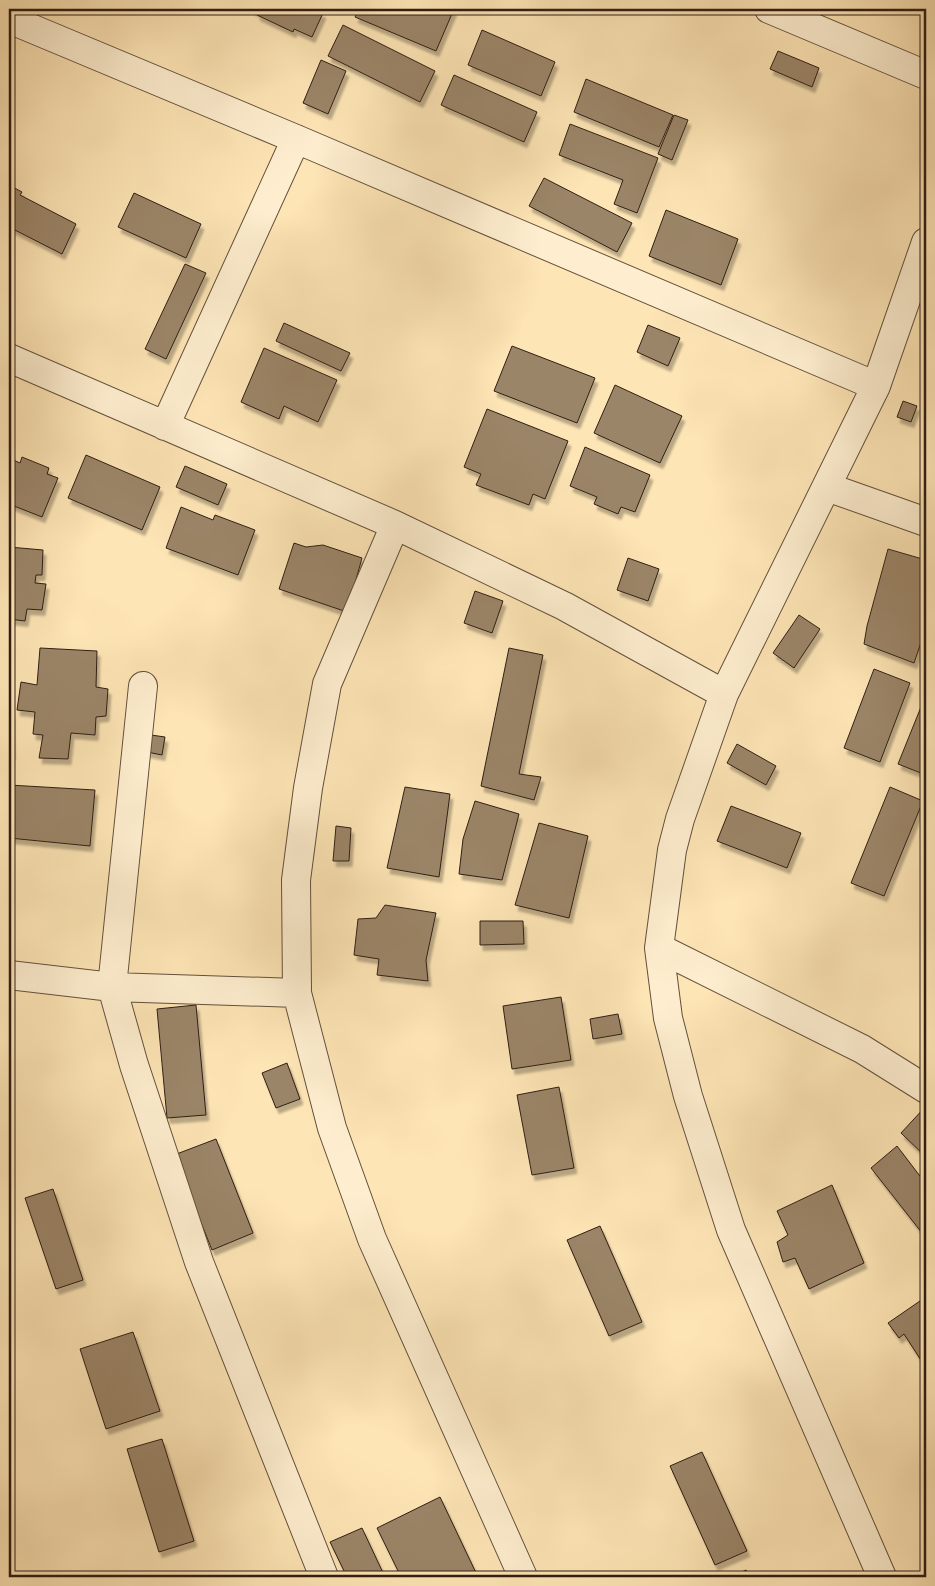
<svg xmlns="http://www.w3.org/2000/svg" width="935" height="1586" font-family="'IM FELL DW Pica',serif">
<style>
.building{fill:#9b8568;stroke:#2f1e14;filter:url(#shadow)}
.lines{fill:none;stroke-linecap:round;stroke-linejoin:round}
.minor-casing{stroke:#63503c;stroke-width:30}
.minor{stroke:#feeecf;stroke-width:28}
</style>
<defs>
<filter id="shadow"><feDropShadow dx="3" dy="5.5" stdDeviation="1" flood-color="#0004"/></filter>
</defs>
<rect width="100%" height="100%" fill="#fee5b5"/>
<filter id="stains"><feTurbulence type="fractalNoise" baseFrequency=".004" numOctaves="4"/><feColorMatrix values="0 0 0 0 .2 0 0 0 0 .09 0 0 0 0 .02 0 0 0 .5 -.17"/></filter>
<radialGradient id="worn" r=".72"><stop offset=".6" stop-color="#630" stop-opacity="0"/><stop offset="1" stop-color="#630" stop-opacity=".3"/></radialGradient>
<path class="building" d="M251,9H314L323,13L312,37L294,29L293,32L257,15L258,12Z
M359,9H454L436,51L355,17Z
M343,25L435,71L420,102L328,56Z
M482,30L555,62L541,96L468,65Z
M778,51L819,68L812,87L770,69Z
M321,60L346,71L328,114L303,103Z
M454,75L537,112L524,142L441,105Z
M586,79L673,115L659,147L574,112Z
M674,115L688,120L672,160L658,154Z
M570,124L658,158L637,213L614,204L623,180L559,155Z
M544,178L632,223L617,252L529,206Z
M9,185L22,192L20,195L76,224L62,254L9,227Z
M134,193L201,224L186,258L118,227Z
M666,210L738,239L721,285L649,256Z
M185,264L206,273L166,359L145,349Z
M284,323L350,353L341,371L276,341Z
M648,325L680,338L668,366L637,352Z
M512,346L595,378L577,423L494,391Z
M264,348L337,380L318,422L284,406L279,419L241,402Z
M615,385L682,416L660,463L594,433Z
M903,401L917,406L911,422L897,417Z
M487,409L568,441L545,499L533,494L529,505L476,485L481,474L464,467Z
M585,447L650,475L635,512L621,507L618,514L594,504L597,497L570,486Z
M86,455L160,487L142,530L68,498Z
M22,457L49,468L47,474L58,478L42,517L9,504V458L20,463Z
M185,466L227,484L218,505L176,487Z
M181,507L213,520L215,515L255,530L238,575L166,548Z
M294,543L306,547L323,545L362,558L347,612L279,589Z
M9,547L43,550L42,575H36L35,583L46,584L42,610L27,609L25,621L9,619Z
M888,549L926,560V628L914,663L864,644L867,626Z
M628,558L659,569L648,601L617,590Z
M475,591L503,601L492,633L464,623Z
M799,615L820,629L794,668L773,653Z
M40,648L97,651L96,687L108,689L106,716L96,717L95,735L71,733L68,759L39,758L43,735L33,734L35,712L17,710L21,682L37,685Z
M509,648L543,655L519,774L541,777L534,800L481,786Z
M874,669L910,683L880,762L844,748Z
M925,697H926V775L898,764Z
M9,714H11L12,754H9Z
M151,735L165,737L162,755L147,752Z
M737,744L776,766L766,785L727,763Z
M9,785L95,790L90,846L9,838Z
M405,787L450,794L439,877L387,868Z
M890,787L923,801L884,896L851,883Z
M475,801L519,814L502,880L459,874L463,839Z
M731,806L801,833L787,868L717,841Z
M539,823L588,836L569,918L515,905Z
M336,826L351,828L349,861H333Z
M385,905L436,913L426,960L428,981L377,975L379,959L354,955L358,919L376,918Z
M480,921H523L524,944L480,945Z
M561,997L571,1060L512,1069L503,1006Z
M196,1005L206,1115L167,1118L157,1009Z
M618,1014L622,1034L593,1039L590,1019Z
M287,1063L300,1099L276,1108L262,1073Z
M559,1087L574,1168L532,1175L517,1095Z
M926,1106V1157L901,1133Z
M216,1139L253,1233L212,1250L174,1155Z
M897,1146L926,1184V1238L871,1168Z
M832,1185L864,1263L809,1289L795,1258L783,1262L777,1242L788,1235L777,1211Z
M53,1189L83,1280L56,1289L25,1198Z
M600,1226L642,1322L609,1336L567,1240Z
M920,1301L926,1311V1368L904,1334L899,1338L888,1323Z
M133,1332L160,1411L106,1429L80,1349Z
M162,1439L194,1541L159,1552L127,1449Z
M702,1452L747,1551L715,1565L670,1466Z
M440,1497L478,1577H401L377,1528Z
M362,1528L385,1577H347L330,1542Z
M746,1570L750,1577H731Z"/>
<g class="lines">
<defs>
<path id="minor" d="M769,9L926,75
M9,19L296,139L876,386
M9,358L395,525L564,606L724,694
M165,426L296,139
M827,487L926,522
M395,525L327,684L308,788L296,880L297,993L332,1128L372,1239L523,1577
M143,686L112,987L134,1065L199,1262L324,1577
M659,948L862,1049L926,1089
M9,975L112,987L297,993
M882,1577L731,1230L688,1096L668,1018L659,948L672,850L680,819L724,694L876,386L926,242"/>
</defs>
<use href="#minor" class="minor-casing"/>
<use href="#minor" class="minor"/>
</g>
<rect width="935" height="1586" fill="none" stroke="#fee5b5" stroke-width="30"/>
<rect x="10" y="10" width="915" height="1566" fill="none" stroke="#2f1e14" stroke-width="2.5"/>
<rect x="15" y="15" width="905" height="1556" fill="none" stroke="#2f1e14"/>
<rect width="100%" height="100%" filter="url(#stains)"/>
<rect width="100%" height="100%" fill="url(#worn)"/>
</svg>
